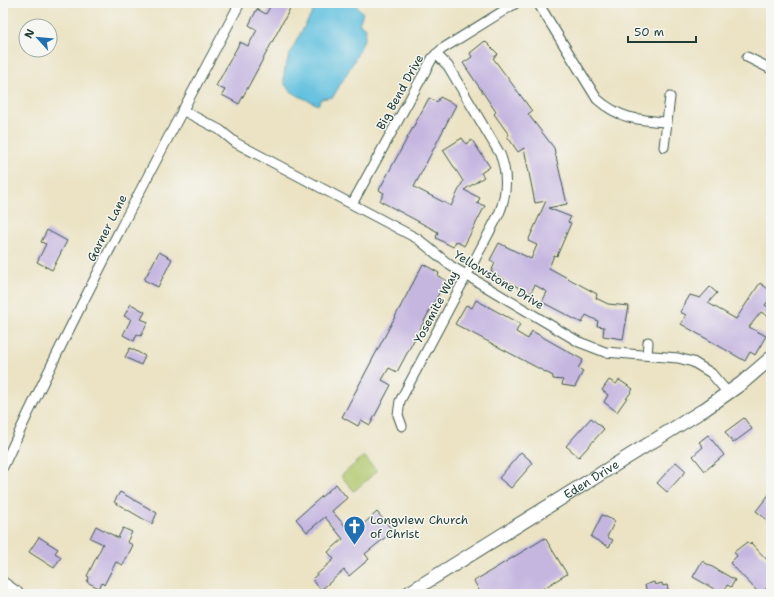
<svg xmlns="http://www.w3.org/2000/svg" width="774" height="597" font-family="'Shantell Sans',sans-serif">
<style>
.green{fill:#b0c76c;stroke:#688250}
.water{fill:#60c0df;stroke:#407e8a}
.building{fill:#c5b6e0}
.lines{fill:none;stroke-linecap:round;stroke-linejoin:round}
.street-casing{stroke:#3e564a;stroke-width:11}
.secondary-casing{stroke:#3e564a;stroke-width:15}
.street{stroke:#fff;stroke-width:9}
.secondary{stroke:#fff;stroke-width:13}
.labels{text-anchor:middle;stroke-width:3;stroke-linejoin:round;paint-order:stroke}
.street-label{font-size:12px;fill:#1f3d34;stroke:#f6f6f2}
.poi-label{font-size:12px;fill:#1f3d34;stroke:#f6f6f2;text-anchor:start}
</style>
<rect width="100%" height="100%" fill="#f6f6f2"/>
<filter id="ink" filterUnits="userSpaceOnUse"><feTurbulence type="fractalNoise" baseFrequency=".025" numOctaves="2"/><feDisplacementMap in="SourceGraphic" scale="8" xChannelSelector="R" yChannelSelector="G"/><feConvolveMatrix kernelMatrix="1 2 1 2 8 2 1 2 1" color-interpolation-filters="sRGB"/></filter>
<filter id="wash" filterUnits="userSpaceOnUse"><feTurbulence type="fractalNoise" baseFrequency=".012" numOctaves="4" result="noise"/><feDisplacementMap in="SourceGraphic" scale="16" xChannelSelector="R" yChannelSelector="G"/><feGaussianBlur stdDeviation="0.9" result="paint"/><feColorMatrix in="noise" values="0 0 0 0 0 0 0 0 0 0 0 0 0 0 0 0 0 1.4 0 .05"/><feComposite in="paint" operator="in"/></filter>
<g filter="url(#wash)">
<rect width="100%" height="100%" fill="#ebe3c4"/>
<path class="green" d="M364,456L377,471L354,491L341,476Z"/>
<path class="water" d="M318,3H354L363,13L359,24L366,28C367,44 341,82 333,97L321,99L318,105C309,100 292,95 286,86C275,69 309,20 318,3Z"/>
<g id="blocks">
<path class="building" d="M272,3H293L239,104L222,95L225,90L216,86L240,42L248,46L257,30L249,25L257,9L266,14Z
M485,41L498,54L493,58L532,111L528,114L554,148L567,204L548,208L571,217L568,222L571,223L557,256L554,255L549,268L597,294L596,298L608,304L629,306L623,339L603,336L604,327L597,326L598,321L586,315L582,323L542,302L547,292L535,285L530,294L491,272L495,263L490,260L499,243L531,259L537,245L528,241L546,201L535,203L524,148L518,152L507,136L509,135L494,114L496,112L463,63L472,57L470,53Z
M440,97L456,105L414,187L451,206L463,181L443,150L462,138L466,144L472,140L490,167L481,173L484,177L464,190L480,198L477,203L485,206L464,246L456,241L453,247L436,238L438,232L380,201L384,193L379,190L429,98L437,102Z
M47,230L67,241L52,270L37,262L46,244L41,242Z
M159,252L172,259L158,287L144,280Z
M423,264L439,273L438,276L446,280L397,372L389,368L382,380L391,385L370,425L361,420L358,426L342,417Z
M760,283L771,291V298L765,305L771,309V318L761,312L749,327L766,336L755,355L750,352L745,361L681,324L686,315L680,312L690,295L700,298L710,287L717,293L708,303L736,319Z
M476,300L520,324L516,332L528,339L532,331L583,360L578,368L583,371L575,387L562,385L563,380L553,379V376L455,324L466,305L472,308Z
M131,304L145,312L141,319L148,322L141,336L137,334L134,341L123,335L131,319L124,316Z
M130,348L145,356L141,365L125,357Z
M609,380L616,384L619,380L633,389L617,412L604,402L608,395L602,390Z
M591,418L604,429L579,457L566,446Z
M744,418L752,429L733,443L725,432Z
M708,435L724,455L705,471L693,456L703,447L699,442Z
M521,452L533,463L511,488L499,478Z
M676,462L686,471L667,492L657,483Z
M336,484L347,498L332,511L352,534L377,512L393,531L365,554L369,559L349,576L344,570L321,590L312,579L334,559L328,552L343,539L325,517L307,532L296,519Z
M120,492L157,513L152,524L114,502Z
M771,492V523L756,511Z
M602,515L615,521L607,537L613,540L609,547L591,537Z
M96,526L118,538L123,528L132,532L127,542L133,545L123,565L116,562L104,585L102,583L99,588L87,582L89,577L87,576L103,544L90,538Z
M39,537L58,549L55,553L61,557L54,568L29,552Z
M545,538L567,574L534,594H481L474,581Z
M747,542L750,545L751,543L771,564V584L760,594L730,563L737,556L734,552Z
M702,561L735,580L731,587L727,585L723,594L693,577Z
M654,582L655,585L662,583L663,586L667,585L669,594H645L647,592L645,585Z"/>
</g>
</g>
<g filter="url(#ink)">
<use href="#blocks" fill-opacity="0" stroke="#3e564a" stroke-width="1"/>
<g class="lines">
<defs>
<path id="street" d="M538,3L597,99C620,119 637,120 666,122
M747,57L771,69
M182,110L220,130L236,143L418,239L451,266L579,342L605,352L678,358L693,362L711,373L728,393
M664,147L670,97
M352,204L433,57L442,49L516,3
M647,355L648,342
M402,426L398,415L400,401L499,214C507,194 508,174 500,154L448,66L436,54
M3,467C76,309 158,156 240,3"/>
<g id="secondary">
<path d="M3,584L17,594"/>
<path id="s1" d="M407,594L705,409L742,383L771,358"/>
</g>
</defs>
<use href="#street" class="street-casing"/>
<use href="#secondary" class="secondary-casing"/>
<use href="#street" class="street"/>
<use href="#secondary" class="secondary"/>
</g>
</g>
<defs>
<symbol id="church-pin" viewBox="-11 -11 22 30"><path d="M0 17L-7.5 6A9.5 9.5 0 1 1 7.5 6Z" fill="#1f6fb2" stroke="#f6f6f2"/><path d="M-1.2-6h2.4v3.5h3.3v2.4h-3.3V6h-2.4V-.1h-3.3v-2.4h3.3Z" fill="#fff"/></symbol>
</defs>
<g fill-rule="evenodd">
<use href="#church-pin" x="342" y="514" width="25" height="34"/>
</g>
<g class="labels">
<g class="street-label">
<text transform="translate(400 92) rotate(-61)" y="4">Big Bend Drive</text>
<text transform="translate(107 228) rotate(-63)" y="4">Garner Lane</text>
<text transform="translate(499 280) rotate(31)" y="4">Yellowstone Drive</text>
<text transform="translate(436 307) rotate(-62)" y="4">Yosemite Way</text>
<text dy="4" stroke="none"><textPath href="#s1" startOffset="217">Eden Drive</textPath></text>
</g>
<g class="poi-label">
<text x="370" y="524">Longview Church<tspan x="370" dy="14">of Christ</tspan></text>
</g>
</g>
<rect width="774" height="597" fill="none" stroke="#f6f6f2" stroke-width="16"/>
<g transform="translate(38 38) rotate(297)"><circle r="19" fill="#f6f6f2" stroke="#a0aca6"/>
<path d="M0-3L7 15L0 10L-7 15Z" fill="#1f6fb2"/>
<text y="-6" font-size="11" font-weight="bold" text-anchor="middle" fill="#1f3d34">N</text>
</g>
<path d="M628 36v6h68v-6" fill="none" stroke="#1f3d34" stroke-width="2"/>
<text x="634" y="36" font-size="12" fill="#1f3d34" stroke="#f6f6f2" stroke-width="3" paint-order="stroke">50 m</text>
</svg>
